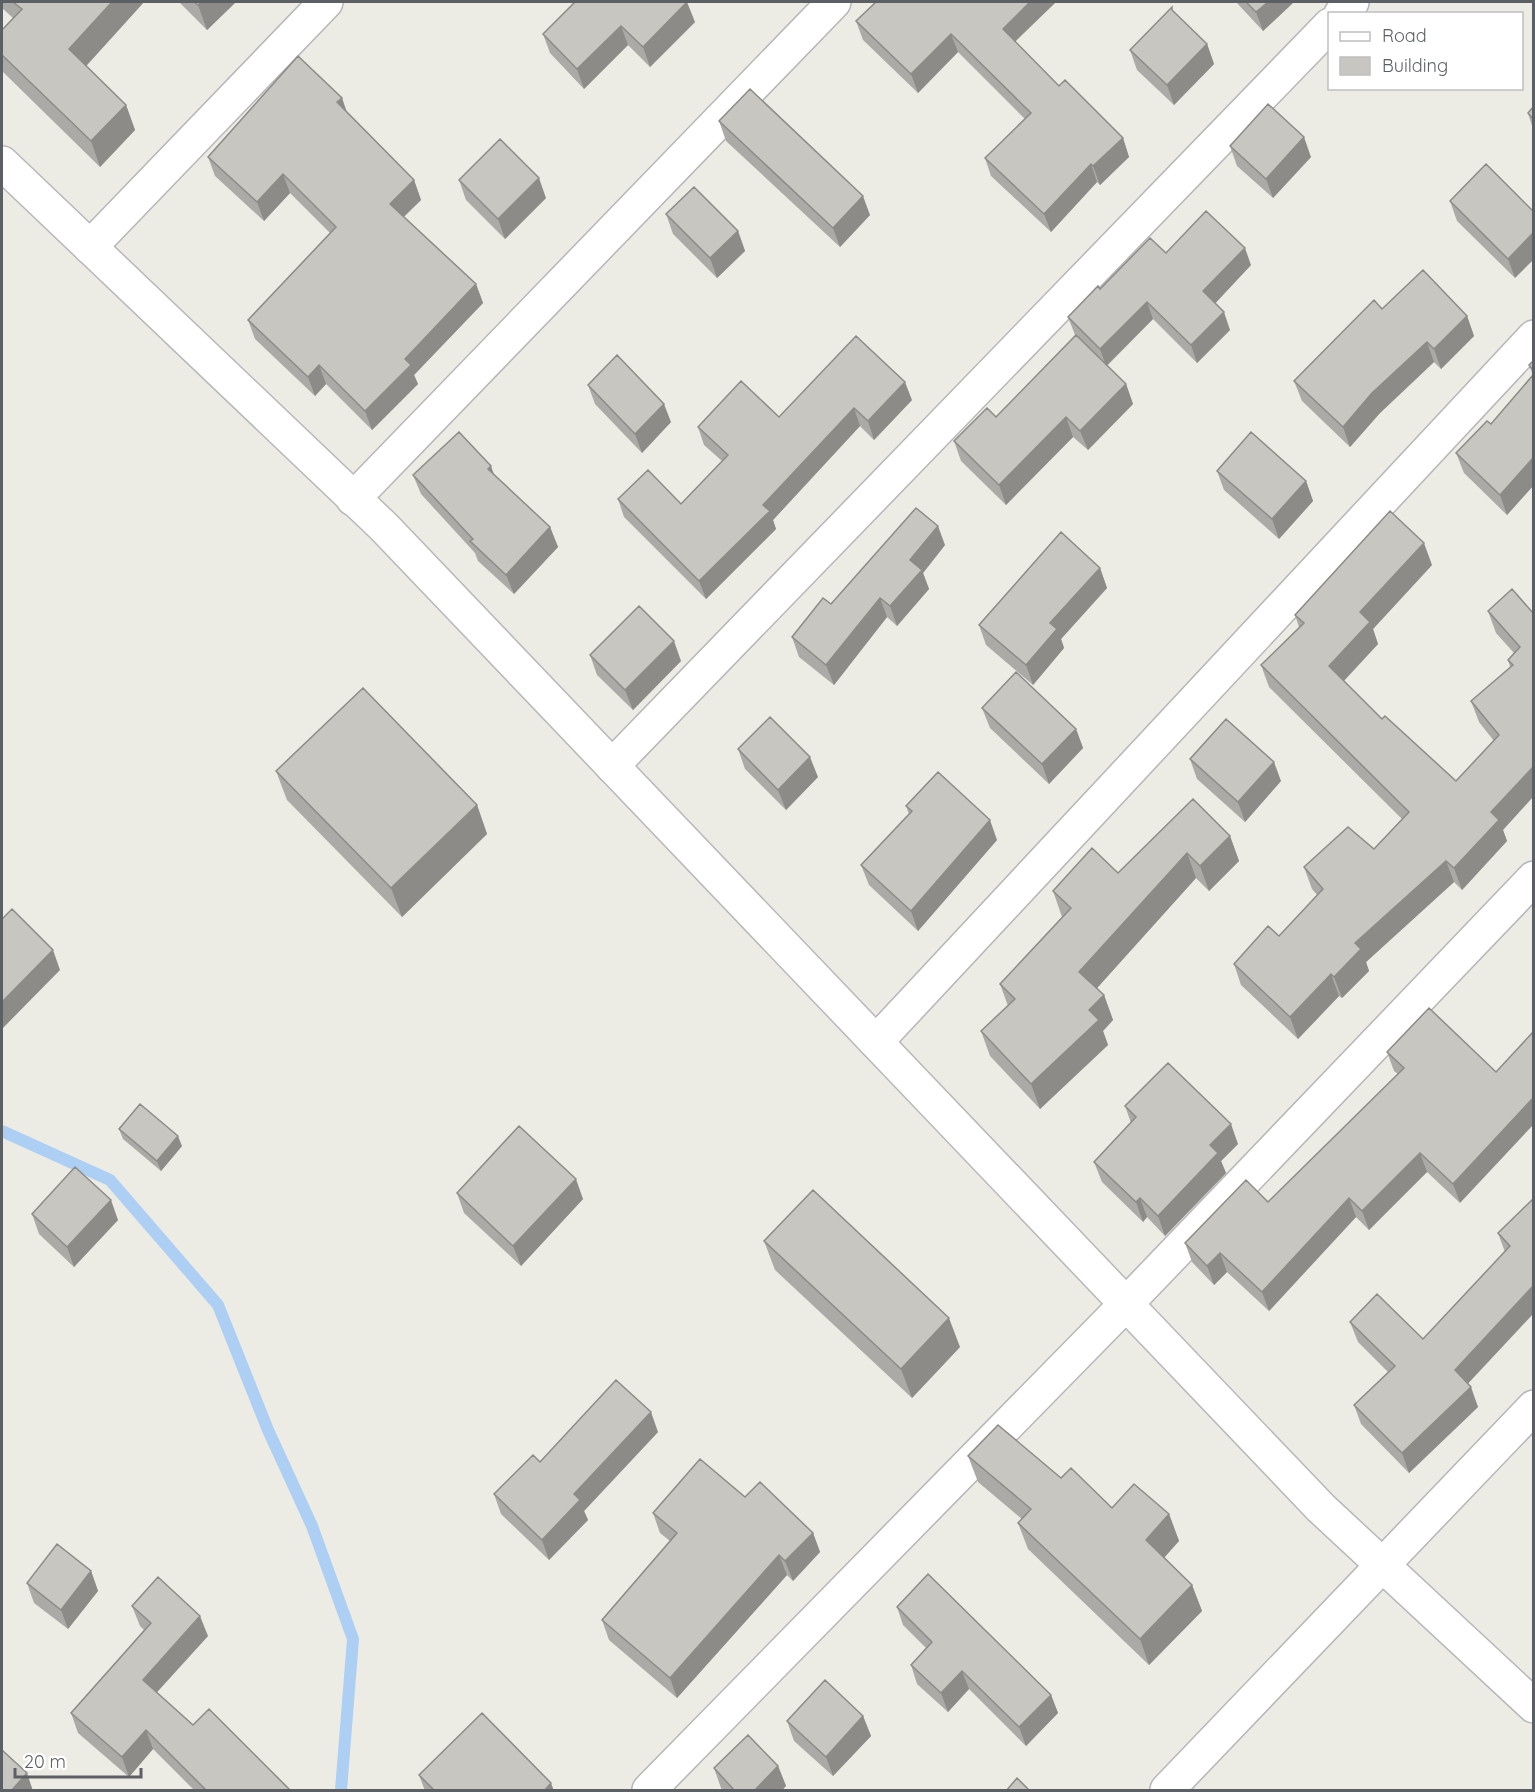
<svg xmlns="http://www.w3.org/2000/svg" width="1535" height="1792" font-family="Quicksand,sans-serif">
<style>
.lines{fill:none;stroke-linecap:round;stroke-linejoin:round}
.stream{stroke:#adcff4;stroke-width:12}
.street-casing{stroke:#b5b6ba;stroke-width:36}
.secondary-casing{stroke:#b6b8bc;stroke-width:36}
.street{stroke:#fff;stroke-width:33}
.secondary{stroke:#fff;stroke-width:33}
.wall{fill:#acaaa6}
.shaded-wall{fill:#8c8b87}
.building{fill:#c8c6c1;stroke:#8c8b87;stroke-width:1.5}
</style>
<rect width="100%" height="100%" fill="#edece4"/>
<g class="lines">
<path class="stream" d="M2,1131L110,1180L218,1305L268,1430L312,1526L353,1639L341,1790"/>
<defs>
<path id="street" d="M1341,14L1352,2
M90,247L326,2
M353,499L834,2
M612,766L1330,25
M876,1042L1534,337
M649,1790L1126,1304L1534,878
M1167,1790L1534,1407"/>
<path id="secondary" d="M2,163L384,527L1321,1508L1534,1706"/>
</defs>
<use href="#street" class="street-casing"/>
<use href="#secondary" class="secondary-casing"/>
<use href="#street" class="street"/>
<use href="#secondary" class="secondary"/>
</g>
<path class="wall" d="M2,2H144L86,66L126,105L135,130L100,167L2,71V30L13,18L3,9Z
M179,2H236L207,30Z
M575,2L695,22L650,67L628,45L584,89L550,53L543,34Z
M876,2H1056L1015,42L1059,86L1123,138L1129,157L1100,185L1097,182L1051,232L991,176L985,158L1025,119L958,52L918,93L863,40L856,21Z
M1236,2H1294L1263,31Z
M1174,13L1207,44L1214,64L1174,105L1137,70L1130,50Z
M342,98L347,112L414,180L421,200L404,217L476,284L483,303L414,375L418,384L372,430L326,384L315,396L255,339L248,320L330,233L290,193L264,221L215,176L208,157Z
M1533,107V129L1528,113Z
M719,121L870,215L840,247L726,141Z
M1230,146L1311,157L1273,198L1237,166Z
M1486,164L1515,278L1457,221L1450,201Z
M459,180L546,198L505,239L466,200Z
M666,214L738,231L745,251L717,278L673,234Z
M1166,253L1251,265L1215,303L1230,330L1197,363L1153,319L1107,366L1126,384L1133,404L1088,450L1073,437L1006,505L961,461L954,441L996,417L1075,335L1068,317L1100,289Z
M1382,309L1467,316L1474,336L1441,369L1434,362L1380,413L1350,447L1302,401L1294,381Z
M1533,361V486L1507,515L1464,473L1456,453L1491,424L1533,375L1529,365Z
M588,385L671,422L642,453L595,404Z
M912,400L874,440L860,426L773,520L776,529L706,599L624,517L618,499L681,504L722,461L704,445L698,427Z
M1217,471L1306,481L1313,501L1279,539L1224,490Z
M413,475H494L550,527L558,547L514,594L478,561L475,553L421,494Z
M945,545L923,573L929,589L897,626L887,617L834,685L799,657L792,637L831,604Z
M1432,565L1373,629L1378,644L1344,681L1382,719L1456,781L1494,741L1479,722L1471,701L1510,667L1508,660L1514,653L1496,633L1488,611L1533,613L1503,830L1507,841L1462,890L1454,882L1366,962L1369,971L1342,998L1339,996L1298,1039L1241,985L1234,964L1279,936L1317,895L1312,889L1304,867L1374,849L1402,819L1269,687L1261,665L1299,627L1295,615Z
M1100,568L1107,588L1061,639L1064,648L1033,685L986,645L979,625Z
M590,655L681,661L633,710L597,675Z
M982,708L1076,729L1083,748L1049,784L990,728Z
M738,749L818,777L786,810L745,769Z
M1190,759L1281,781L1245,822L1197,779Z
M276,771L477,805L487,834L402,917L287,800Z
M906,806L997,840L918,931L869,885L861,865L909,814Z
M1230,836L1239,861L1209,891L1196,878L1097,988L1104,995L1113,1020L1103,1031L1108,1045L1040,1109L990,1056L981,1031L1008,1006L1000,984L1062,917L1053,891L1118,873Z
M1429,1008L1460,1203L1427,1172L1369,1230L1356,1217L1269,1311L1227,1272L1214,1285L1192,1262L1185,1243L1268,1202L1398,1074L1394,1071L1387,1052Z
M1125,1106L1238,1144L1221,1161L1226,1173L1165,1236L1147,1217L1143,1222L1102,1182L1094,1162L1131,1123Z
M119,1129L182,1146L161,1171L123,1139Z
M457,1193L583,1199L521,1266L464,1213Z
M1533,1199L1468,1384L1478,1407L1409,1473L1361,1424L1354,1405L1388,1372L1358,1342L1350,1322L1423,1339L1505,1252L1498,1233Z
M32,1214L118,1220L74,1267L39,1234Z
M764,1241L960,1347L912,1398L775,1270Z
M658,1432L584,1511L588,1520L549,1560L501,1514L494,1494L540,1462Z
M968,1456L1061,1478L1112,1508L1169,1514L1179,1541L1164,1557L1192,1585L1202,1611L1149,1665L1028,1549L1018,1523L1022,1519L978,1482Z
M745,1497L813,1533L820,1552L793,1581L787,1575L677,1698L609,1640L602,1620L670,1541L660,1533L653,1513Z
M91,1571L98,1591L68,1629L34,1603L27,1583Z
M132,1606L208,1636L156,1692L193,1725L291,1791H195L153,1749L129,1777L78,1733L71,1713L144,1630L140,1626Z
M897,1607L1051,1695L1058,1713L1026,1746L969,1689L948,1712L917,1684L911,1665L926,1648L903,1625Z
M863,1716L871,1736L833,1776L794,1741L787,1721Z
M778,1766L786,1786L781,1791H723L721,1788L714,1768Z
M419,1775L435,1791H425Z"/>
<path class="shaded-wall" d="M112,2H144L78,75L69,49Z
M201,2H236L207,30L198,5Z
M687,2L695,22L650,67L643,47Z
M1030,2H1056L1009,47L1003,29Z
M1268,2H1294L1263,31L1256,12Z
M621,26L628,45L584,89L577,69Z
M951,34L958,52L918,93L911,74Z
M1207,44L1214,64L1174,105L1167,85Z
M342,98L348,117L337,102Z
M126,105L135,130L100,167L91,141Z
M1304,137L1311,157L1273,198L1266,179Z
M1123,138L1129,157L1100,185L1093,166Z
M1091,164L1097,182L1051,232L1044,214Z
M283,174L290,193L264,221L257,202Z
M539,178L546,198L505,239L498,219Z
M414,180L421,200L397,223L390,204Z
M863,196L870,215L840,247L833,228Z
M738,231L745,251L717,278L710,258Z
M1533,233V260L1515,278L1508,259Z
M1245,248L1251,265L1210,309L1203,291Z
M476,284L483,303L414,375L418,384L372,430L365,411L405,359Z
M1147,302L1153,319L1106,366L1100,349Z
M1224,312L1230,330L1197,363L1191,345Z
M1467,316L1474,336L1441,369L1434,349Z
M1427,342L1434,362L1380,413L1350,447L1343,427L1372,393Z
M319,365L326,384L315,396L308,377Z
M905,382L912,400L874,440L868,421Z
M1126,384L1133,404L1088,450L1080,431Z
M664,404L671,422L642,453L635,434Z
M854,408L860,426L773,520L776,529L706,599L699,581L763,505Z
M1066,417L1073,437L1006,505L999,485Z
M1533,458V486L1507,515L1500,495Z
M491,466L498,486L488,469Z
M1306,481L1313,501L1279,539L1272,519Z
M938,526L945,545L923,573L929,589L897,626L890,606L910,560Z
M550,527L558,547L514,594L506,575Z
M1424,543L1432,565L1373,629L1378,644L1337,688L1329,666L1360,612Z
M1100,568L1107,588L1061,639L1064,648L1033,685L1026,665L1050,623Z
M880,598L887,617L834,685L826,665Z
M674,641L681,661L633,710L625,690Z
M1076,729L1083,748L1049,784L1042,764Z
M810,757L818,777L786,810L778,790Z
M1274,762L1281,781L1245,822L1238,802Z
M1533,767V797L1503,830L1507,841L1462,890L1454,868L1491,812Z
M477,805L487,834L402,917L391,888Z
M990,820L997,840L918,931L911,911Z
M1230,836L1239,861L1209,891L1200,866Z
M1187,853L1196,878L1089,997L1079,972Z
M1446,861L1454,882L1366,962L1369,971L1342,998L1334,977L1355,943Z
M53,950L60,970L2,1029V1002Z
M1331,974L1339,996L1298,1039L1290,1017Z
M1104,995L1113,1020L1103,1031L1108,1045L1040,1109L1031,1084L1089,1010Z
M1533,1098V1125L1460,1203L1453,1184Z
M1231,1124L1238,1144L1221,1161L1226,1173L1165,1236L1158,1216L1210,1145Z
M178,1136L182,1146L161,1171L157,1161Z
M1420,1153L1427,1172L1369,1230L1362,1211Z
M576,1179L583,1199L521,1266L513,1246Z
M1140,1198L1147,1217L1143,1222L1136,1202Z
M1349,1198L1356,1217L1269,1311L1262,1292Z
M111,1200L118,1220L74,1267L67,1247Z
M1220,1253L1227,1272L1214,1285L1207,1266Z
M1533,1286V1314L1462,1390L1455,1370Z
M949,1318L960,1347L912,1398L901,1369Z
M1471,1387L1478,1407L1409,1473L1402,1453Z
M651,1412L658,1432L584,1511L588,1520L549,1560L542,1540L574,1494Z
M1169,1514L1179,1541L1156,1567L1146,1540Z
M813,1533L820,1552L793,1581L785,1561Z
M779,1555L787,1575L677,1698L670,1678Z
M91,1571L98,1591L68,1629L61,1610Z
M1192,1585L1202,1611L1149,1665L1140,1639Z
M200,1616L208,1636L150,1700L143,1680Z
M962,1671L969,1689L948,1712L941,1693Z
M1051,1695L1058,1713L1026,1746L1019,1727Z
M863,1716L871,1736L833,1776L826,1757Z
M146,1730L153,1749L129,1777L122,1757Z
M778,1766L786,1786L781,1791H754Z
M27,1773L33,1791H11Z
M551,1783L554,1791H544Z"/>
<path class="building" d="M13,2H112L69,49L126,105L91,141L2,55V30L22,9Z
M194,2H201L198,5Z
M575,2H687L643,47L621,26L577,69L543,34Z
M876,2H1030L1003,29L1059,86L1065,80L1123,138L1093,166L1091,164L1044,214L985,158L1031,113L951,34L911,74L856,21Z
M1246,2H1268L1256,12Z
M1172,7V10L1207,44L1167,85L1130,50Z
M298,56L342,98L337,102L414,180L390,204L476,284L405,359L411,365L365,411L319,365L308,377L248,320L336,227L283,174L257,202L208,157Z
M750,89L863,196L833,228L719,121Z
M1268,104L1304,137L1266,179L1230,146Z
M1533,107V119L1528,113Z
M500,139L539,178L498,219L459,180Z
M1486,164L1533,211V233L1508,259L1450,201Z
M694,187L738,231L710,258L666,214Z
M1206,211L1245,248L1203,291L1224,312L1191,345L1147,302L1100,349L1068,317L1098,286L1100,289L1150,238L1166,253Z
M1423,270L1467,316L1434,349L1427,342L1372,393L1343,427L1294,381L1374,300L1382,309Z
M1076,335L1126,384L1080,431L1066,417L999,485L954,441L987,408L996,417Z
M856,336L905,382L868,421L854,408L763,505L770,511L699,581L618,499L648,470L681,504L728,455L698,427L741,381L779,417Z
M617,355L664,404L635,434L588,385Z
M1533,361V370L1529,365Z
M1533,375V458L1500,495L1456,453L1487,421L1491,424Z
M459,432L491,466L488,469L550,527L506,575L470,541L473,539L413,475Z
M1251,432L1306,481L1272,519L1217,471Z
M916,508L938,526L910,560L922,570L890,606L880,598L826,665L792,637L823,598L831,604Z
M1390,511L1424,543L1360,612L1370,622L1329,666L1382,719L1385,716L1456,781L1499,735L1471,701L1513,665L1508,660L1520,647L1488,611L1512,589L1533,613V767L1491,812L1499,820L1454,868L1446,861L1355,943L1361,949L1334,977L1331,974L1290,1017L1234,964L1268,926L1279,936L1323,889L1304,867L1348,827L1374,849L1409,812L1261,665L1304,623L1295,615Z
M1061,532L1100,568L1050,623L1057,629L1026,665L979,625Z
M639,606L674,641L625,690L590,655Z
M1016,672L1076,729L1042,764L982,708Z
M363,688L477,805L391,888L276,771Z
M770,717L810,757L778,790L738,749Z
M1226,719L1274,762L1238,802L1190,759Z
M938,772L990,820L911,911L861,865L912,811L906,806Z
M1193,799L1230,836L1200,866L1187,853L1079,972L1104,995L1089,1010L1099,1020L1031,1084L981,1031L1015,999L1000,984L1071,908L1053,891L1092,848L1118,873Z
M12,909L53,950L2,1002V919Z
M1429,1008L1496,1072L1533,1032V1098L1453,1184L1420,1153L1362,1211L1349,1198L1262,1292L1220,1253L1207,1266L1185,1243L1246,1180L1268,1202L1404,1068L1387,1052Z
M1168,1063L1231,1124L1210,1145L1218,1153L1158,1216L1140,1198L1136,1202L1094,1162L1136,1117L1125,1106Z
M140,1104L178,1136L157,1161L119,1129Z
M519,1126L576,1179L513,1246L457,1193Z
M75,1167L111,1200L67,1247L32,1214Z
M813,1190L949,1318L901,1369L764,1241Z
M1533,1199V1286L1455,1370L1471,1387L1402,1453L1354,1405L1395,1366L1350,1322L1377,1294L1423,1339L1510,1246L1498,1233Z
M616,1380L651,1412L574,1494L580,1500L542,1540L494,1494L533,1455L540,1462Z
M998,1425L1061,1478L1071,1468L1112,1508L1134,1484L1169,1514L1146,1540L1192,1585L1140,1639L1018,1523L1031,1509L968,1456Z
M700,1459L745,1497L760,1482L813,1533L785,1561L779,1555L670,1678L602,1620L677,1533L653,1513Z
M57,1544L91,1571L61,1610L27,1583Z
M928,1574L1051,1695L1019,1727L962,1671L941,1693L911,1665L932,1642L897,1607Z
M158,1577L200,1616L143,1680L193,1725L209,1709L291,1791H207L146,1730L122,1757L71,1713L151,1623L132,1606Z
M825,1680L863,1716L826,1757L787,1721Z
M482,1713L551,1783L544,1791H435L419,1775Z
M748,1735L778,1766L754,1791H735L714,1768Z
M2,1750L27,1773L11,1791H2Z
M1017,1778L1030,1791H1006Z"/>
<rect width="1535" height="1792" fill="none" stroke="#5c5f63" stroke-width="6"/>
<rect x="1328" y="12" width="195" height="78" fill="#ffffff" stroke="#bebfc1" stroke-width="1.5"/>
<rect x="1340" y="32" width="30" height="9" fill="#ffffff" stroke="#bebfc1" stroke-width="1.5"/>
<text x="1382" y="42" font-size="18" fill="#5c5f63">Road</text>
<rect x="1340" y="57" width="30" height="18" fill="#c8c6c1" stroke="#bebfc1" stroke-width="1.5"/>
<text x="1382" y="72" font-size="18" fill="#5c5f63">Building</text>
<path d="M15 1768v9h126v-9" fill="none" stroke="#5c5f63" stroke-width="3"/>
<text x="24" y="1768" font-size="18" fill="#5c5f63" stroke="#ffffff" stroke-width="4.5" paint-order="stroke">20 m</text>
</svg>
